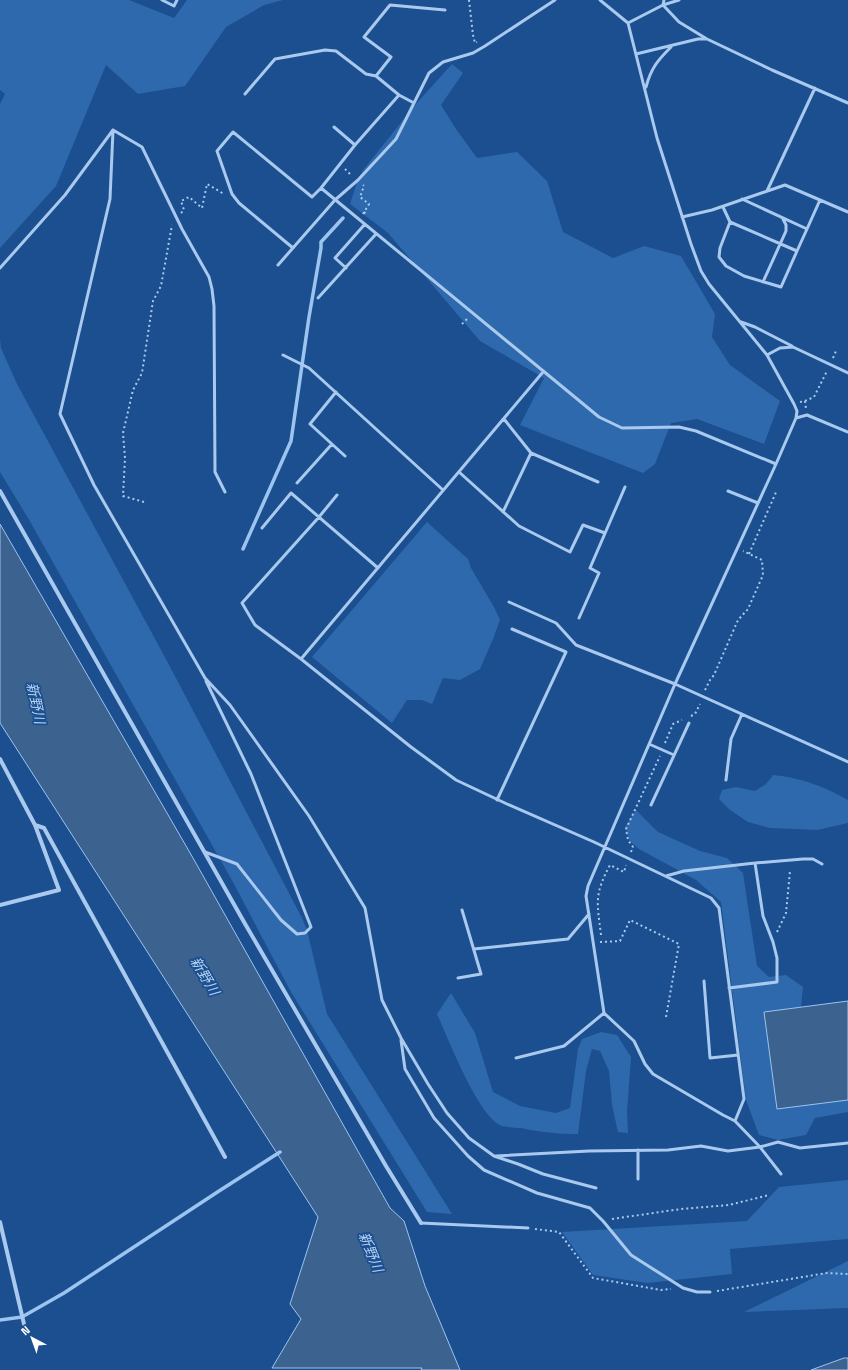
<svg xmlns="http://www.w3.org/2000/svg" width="848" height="1370" font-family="'Space Grotesk','Noto Sans JP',sans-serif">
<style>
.green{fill:#2e69ad}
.water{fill:#3c6290;stroke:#9cc4f0}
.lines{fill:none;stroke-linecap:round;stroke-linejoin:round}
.stream{stroke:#9cc4f0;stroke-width:3.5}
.path{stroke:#a9c9ee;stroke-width:2;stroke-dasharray:2 3;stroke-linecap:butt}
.service{stroke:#a9c9ee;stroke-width:3}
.minor{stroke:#a9c9ee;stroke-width:4}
.labels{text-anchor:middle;stroke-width:3.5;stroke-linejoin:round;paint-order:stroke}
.water-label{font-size:14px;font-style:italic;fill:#b5d3f5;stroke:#1b4f8f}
</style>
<rect width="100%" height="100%" fill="#1b4f8f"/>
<path class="green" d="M0,0H129L174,18L187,0H283L264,5L226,27L185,86L138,94L106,65L56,186L0,248V104L5,94L0,90Z
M452,64L463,73L441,105L456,129L477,158L517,152L547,181L563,232L613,258L644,246L681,256L715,314L712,337L730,365L780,401L764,444L697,419L671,423L655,464L643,473L520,425L544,378L480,341L388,233L350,204L358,179L364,169L415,105Z
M0,339L1,348L17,384L167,661L302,918L307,930L327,1014L452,1214L427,1212L291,992L234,884L28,518L0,472Z
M427,522L468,559L471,568L494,607L500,620L493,639L480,669L460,680L443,678L432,704L422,700H407L392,723L312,657Z
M773,775C802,778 823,786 848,800V823L817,830L770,828L748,822L730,810L719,799L722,790L736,787L755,791L766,784Z
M636,810L658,832L700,851L727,858L743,873L757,966L769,977L786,975L803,987L801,1007L764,1012L777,1109L848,1100V1112L815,1118L806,1135L778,1140L759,1135L746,1100L721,902L696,880L639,849L630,841L625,827Z
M451,993L475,1033L493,1092L520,1106L556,1113L570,1108L578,1049L582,1039L601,1032L617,1035L631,1057L627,1112L628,1133L618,1132L612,1105L609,1071L600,1051L592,1049L586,1071L578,1134C558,1134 540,1132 521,1128C515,1128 508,1127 502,1126C478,1117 448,1038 437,1014Z
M848,1180V1239L730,1249L732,1274L647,1283L593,1275L562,1232L747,1221L779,1187Z
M848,1261V1308L744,1312Z"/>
<path class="water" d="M0,524L193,858L390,1208L404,1221L425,1286L460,1370H421L422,1368H272L301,1319L290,1304L318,1217L0,723Z
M848,1001V1100L777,1109L764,1012Z
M844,1358H848V1370H811Z"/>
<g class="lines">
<path class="stream" d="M243,549L291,441L309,317L321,248V242L343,218
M0,1320L22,1317L64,1293L219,1191L280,1152"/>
<path class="path" d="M469,0L473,35L475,43L477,42
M345,169L352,176
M364,212L367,215
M181,213L184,210L181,201L189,197L202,208L207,184L224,194
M363,214L369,204L360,197L364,186L363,185
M462,324L468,318
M833,358L836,351
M805,401L814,397L827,371
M800,402L805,401L806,409
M144,502L123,496L125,458L123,433L133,390L142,373L153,301L161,286L172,225
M749,554L777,490
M705,690L710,680L714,675L738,620L748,609L763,575L762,560L743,551
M691,716L695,714L700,704
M665,743L673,724L682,720
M631,852L633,847L628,840L626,829L660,756
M777,932L786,913L790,871
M601,935C597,902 594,895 610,865L624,872L626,865
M600,942L620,941L630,920L679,944L666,1017
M612,1219L681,1209L729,1205L769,1195
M535,1229L559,1232L593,1278L661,1290L671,1289
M717,1291L827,1273L848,1274"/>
<path class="service" d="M162,0L174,6L177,0
M600,0L628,23L657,138L691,244L701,271L709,284L767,355L794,404L797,411L796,418L776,464L675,684L588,886L586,896L604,1013L634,1041L645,1064L653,1074L723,1115L735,1121
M679,0L663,5L679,22L707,39L772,70L848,103
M628,23L663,5L664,0
M636,54L698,39H706
M376,76L391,57L364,37L390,5L445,10
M646,87C651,68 658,60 671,47
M245,94L275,59L325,50L336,51L366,74L376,76L399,95L355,145L321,188L312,197L233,132L217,151L232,194L239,203L293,248
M399,95L414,103
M334,127L355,145
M113,130L110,199L60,414L94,485L205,678L230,705L309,816L365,908L382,1000L401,1038L428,1084L447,1113L469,1138L494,1156L518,1164L543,1174L596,1188
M321,188L599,417L622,428L679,427L696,431L776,464
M767,191L815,88
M723,207L730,222L797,251L807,229L742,199
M682,217L712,210L785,185L848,212
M730,222L720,248L719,257L726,266L744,276L781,287L797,251
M807,229L820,200
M278,265L335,200L358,180L396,139L429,73L443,62L473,53L485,46L555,0
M0,268L65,195L113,130L142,147L182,229L209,277L212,289L214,306L215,472L225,492
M346,268L335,258L365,224
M763,282L786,231V225L783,219
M318,298L376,234
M741,322L755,327L792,346
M283,355L309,368L443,490
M767,355L780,348L793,347L848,373
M336,392L310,424L345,456
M796,418L807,415L848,432
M531,453L598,482
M459,472L519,526L570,552L583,525L605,533
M297,483L332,444
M728,491L758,503
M337,495L319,517L242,603L255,625L301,659L411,747L456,780L507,804L594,842L711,898L719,908L744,1099L735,1121L760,1147L781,1174
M503,512L531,453L504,419
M262,528L291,493L378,568
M509,602L556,623L576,645L675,684L848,762
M579,618L599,573L590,568L625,487
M301,659L543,372
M649,744L674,755
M726,780L731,739L742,714
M497,800L566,652L512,629
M651,805L689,723
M205,852L237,864L281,920L297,934L305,933L311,927L251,774L206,681
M666,876L684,871L755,863L803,859H813L822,864
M474,949L568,939L589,914
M458,978L481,974L462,910
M704,981L710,1058L738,1055
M729,988L777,982V958L773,942L763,916L755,863
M401,1040L405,1069L434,1118L468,1156L484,1170L537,1193L590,1208L603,1221L631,1255L683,1288L697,1292H710
M516,1058L564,1046L604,1013
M496,1156L589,1151L668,1150L701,1146L728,1151L760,1147L778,1142L800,1148L848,1143
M638,1179V1150
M421,1223L528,1228"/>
<path class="minor" d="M0,491L244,922L386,1166L421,1223
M0,759L35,825L44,828L225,1157
M0,905L59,890L35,825
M0,1222L24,1324"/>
</g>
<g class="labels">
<g class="water-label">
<text transform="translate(36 703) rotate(78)" y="5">新野川</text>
<text transform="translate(205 976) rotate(59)" y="5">新野川</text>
<text transform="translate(371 1252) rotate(68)" y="5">新野川</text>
</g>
</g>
<g transform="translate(32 1338) rotate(319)" stroke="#1b4f8f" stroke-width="3" paint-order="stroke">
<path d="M0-3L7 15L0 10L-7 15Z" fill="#ffffff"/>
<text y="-6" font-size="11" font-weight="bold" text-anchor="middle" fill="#ffffff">N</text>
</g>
</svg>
